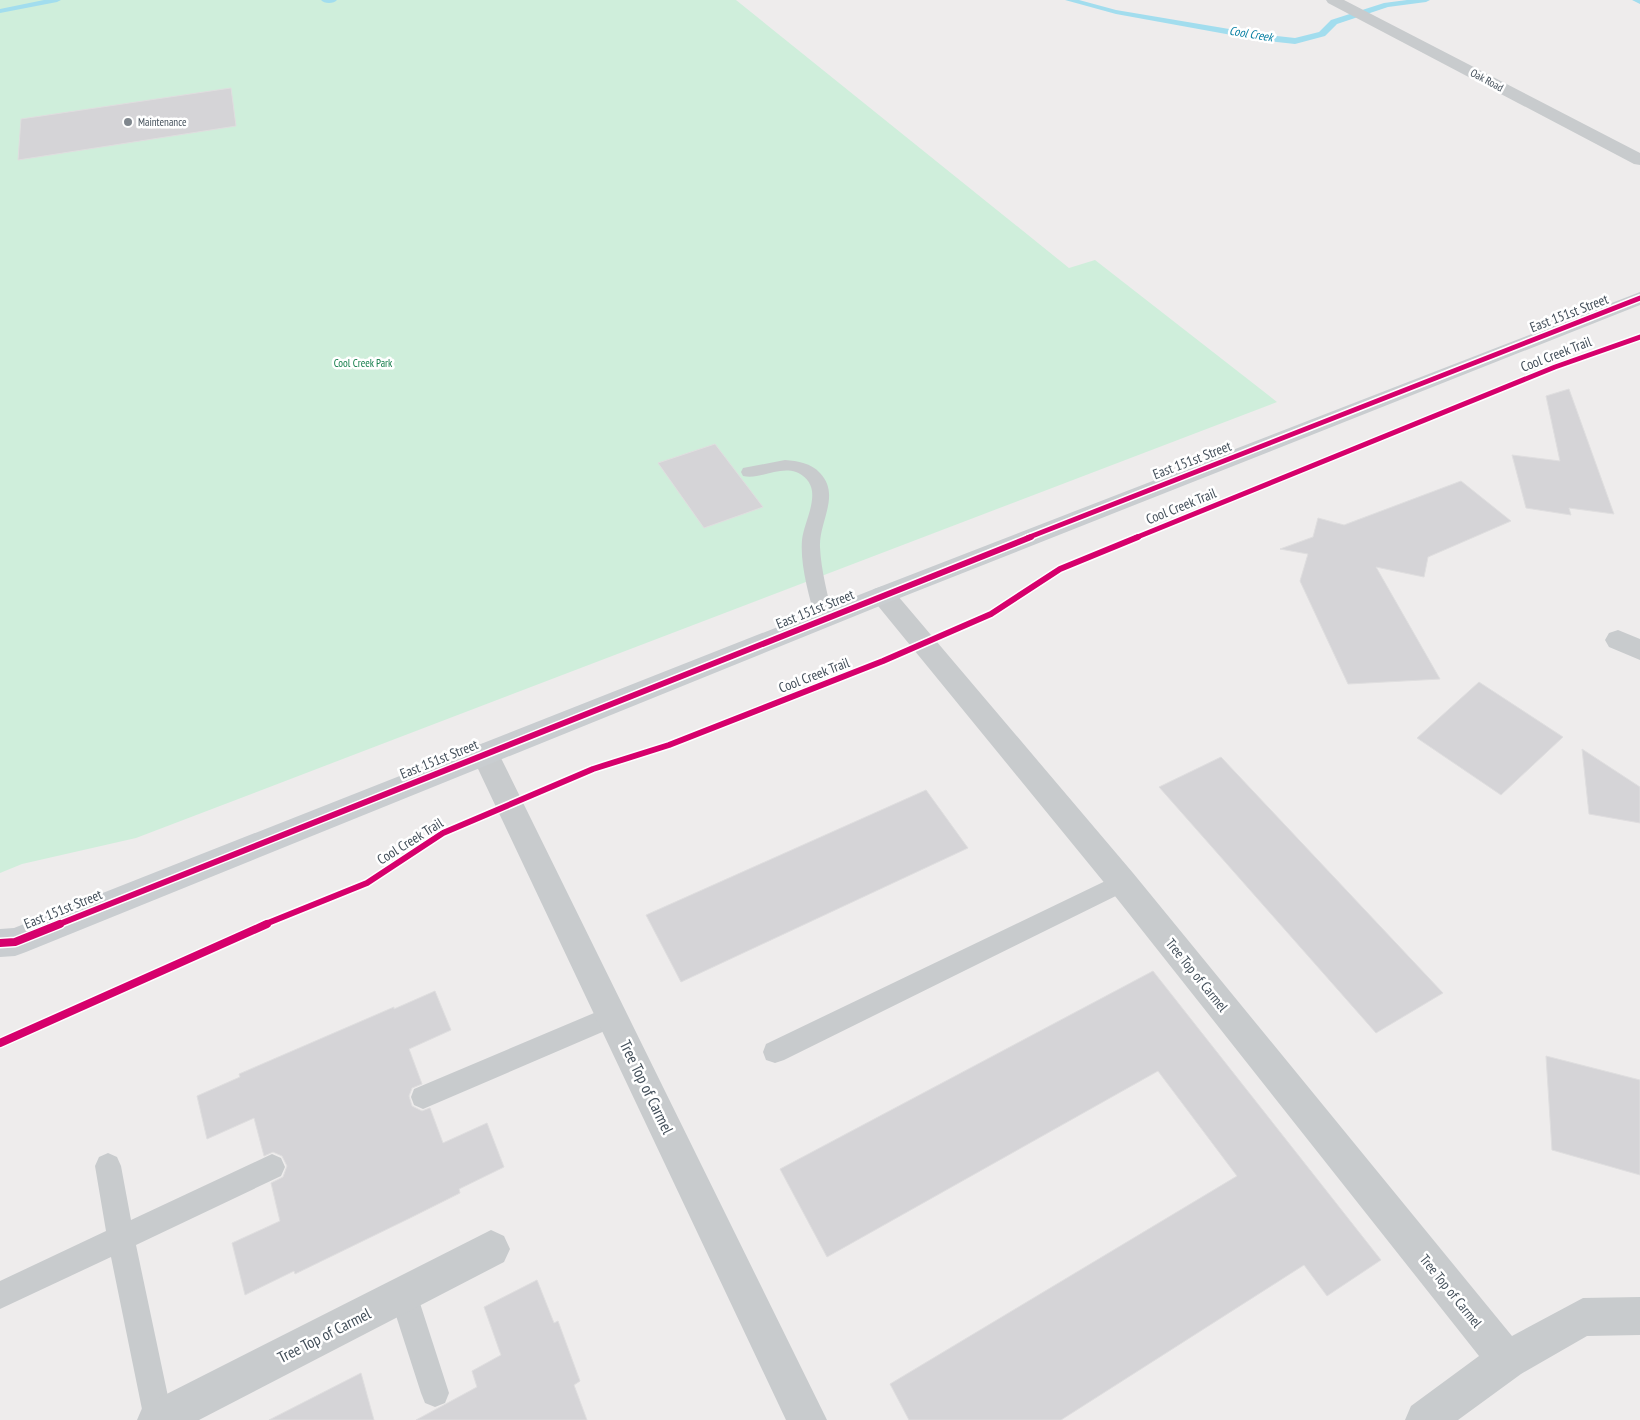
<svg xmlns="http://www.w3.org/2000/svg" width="1640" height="1420" font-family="'PT Sans Narrow',sans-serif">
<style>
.green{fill:#cfeedb}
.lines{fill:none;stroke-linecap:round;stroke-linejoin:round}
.stream{fill:#a2ddee;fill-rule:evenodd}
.building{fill:#d5d4d7;stroke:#dfdedf}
.lane{fill:#c8cbcd;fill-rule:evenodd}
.street{fill:#c8cbcd;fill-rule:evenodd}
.secondary{fill:#c9cdd0;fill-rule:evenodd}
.cycleway-far2-casing{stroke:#fff;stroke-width:8}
.cycleway-far1-casing{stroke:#fff;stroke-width:9}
.cycleway-casing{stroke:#fff;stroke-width:11}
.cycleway-far2{stroke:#d6006c;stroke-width:5}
.cycleway-far1{stroke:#d6006c;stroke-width:6}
.cycleway{stroke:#d6006c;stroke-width:8}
.poi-dot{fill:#7f868d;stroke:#fff;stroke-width:2}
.labels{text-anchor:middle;stroke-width:5;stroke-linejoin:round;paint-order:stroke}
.far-street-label{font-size:11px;fill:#434f5a;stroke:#fff}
.far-poi-label{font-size:11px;fill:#434f5a;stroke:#fff;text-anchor:start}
.far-park-label{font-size:11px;fill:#127d49;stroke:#fff}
.far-water-label{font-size:12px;font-style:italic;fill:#077fa2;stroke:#fff}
.street-label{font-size:14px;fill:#434f5a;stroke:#fff}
.near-street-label{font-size:16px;fill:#434f5a;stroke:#fff}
</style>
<rect width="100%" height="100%" fill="#eeecec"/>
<path class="green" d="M0,0H736L1069,268L1095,260L1277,402L136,838L22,864L0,873Z"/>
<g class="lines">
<path class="stream" d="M44,0H61L57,2L0,13V9Z
M321,0H337C334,4 324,4 321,0Z
M1065,0H1079L1116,10L1259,34L1295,38L1319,32L1331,20L1384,3L1407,0H1430L1426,2L1388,7L1337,24L1325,36L1295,44L1259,40L1116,14Z
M1632,0H1640V4Z"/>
</g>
<path class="building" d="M231,88L236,126L18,160L21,119Z
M1569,389L1614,514L1569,508L1571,515L1526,508L1512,455L1560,461L1546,396Z
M715,444L763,507L704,528L658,463Z
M1461,481L1511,521L1428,557L1424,577L1376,567L1440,679L1348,684L1300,581L1308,554L1280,549L1313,537L1318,518L1344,525Z
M1479,682L1563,737L1501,795L1417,738Z
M1582,749L1640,787V823L1589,814Z
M1221,757L1443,993L1376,1033L1159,787Z
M926,790L968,848L681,982L646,915Z
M1153,971L1381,1260L1327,1296L1304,1265L1061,1420H909L890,1384L1237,1176L1158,1071L827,1257L780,1169Z
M435,991L451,1030L409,1049L422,1084L412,1088L409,1096L412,1106L422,1111L430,1108L443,1143L487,1123L504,1167L459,1189L460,1193L408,1219L295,1274L294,1271L245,1295L232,1243L280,1221L271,1183L283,1177L287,1166L282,1156L273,1152L264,1156L254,1118L207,1139L197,1096L240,1077L239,1074L394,1007V1009Z
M1546,1056L1640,1080V1175L1552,1150Z
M537,1280L554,1323L558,1321L580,1381L574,1385L587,1420H416L477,1387L472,1371L501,1355L484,1307Z
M361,1373L374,1420H269Z"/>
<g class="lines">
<path class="lane" d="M785,460C798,461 811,463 820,473C841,495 819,521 820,547C821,571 828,595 833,619L831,624L824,626L817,624L815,619C809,594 800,566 802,540C804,524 814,507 812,491C811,482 804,475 796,472C778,466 760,480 743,476L741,472L743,468Z
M1122,873L1130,875L1133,882L1130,889L784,1060L775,1063L766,1060L763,1052L766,1044Z
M613,1005L621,1008L625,1016L621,1024L423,1109L414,1105L411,1097L414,1089Z
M108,1153L117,1157L121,1166L131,1220L272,1154L281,1158L285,1167L281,1176L136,1245L173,1420L144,1419L111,1257L0,1309V1281L106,1231L95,1166L99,1157Z
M403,1280L413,1284L417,1294L449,1393L445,1403L435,1407L425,1403L421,1393L389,1294L393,1284Z"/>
<path class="street" d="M1326,0H1344L1640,153V165L1634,164L1328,3Z
M883,586L892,589L1133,873L1512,1336L1583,1298L1640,1297V1335L1587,1336L1521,1374L1458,1420H1405L1411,1406L1479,1356L1111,891L874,601L870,595L874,589Z
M1618,630L1640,639V660L1609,647L1605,640L1609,633Z
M485,743L495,746L499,754L827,1420H786L471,754L475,746Z
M491,1230L504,1236L510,1249L504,1262L199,1420H137L143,1406Z"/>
<path class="secondary" d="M1640,292V305L892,601L26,952L15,956L0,957V929L14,928L874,589Z"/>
<defs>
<path id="cycleway-far2" d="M1027,538L1640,298
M1135,538L1555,367L1640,337"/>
<path id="cycleway-far1" d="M57,925L1031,537
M263,925L367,883L443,833L593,769L669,745L883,661L991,614L1060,569L1138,537"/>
<path id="cycleway" d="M0,943L15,942L60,924
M0,1043L267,924"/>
</defs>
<use href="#cycleway-far2" class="cycleway-far2-casing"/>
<use href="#cycleway-far1" class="cycleway-far1-casing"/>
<use href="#cycleway" class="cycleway-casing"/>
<use href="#cycleway-far2" class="cycleway-far2"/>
<use href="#cycleway-far1" class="cycleway-far1"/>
<use href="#cycleway" class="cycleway"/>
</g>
<circle class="poi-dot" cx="128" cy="122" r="5"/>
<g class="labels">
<g class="far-street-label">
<text transform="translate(1487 80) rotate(28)" y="4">Oak Road</text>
</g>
<g class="far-poi-label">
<text x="138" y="126">Maintenance</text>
</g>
<g class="far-park-label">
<text x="363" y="367">Cool Creek Park</text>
</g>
<g class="far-water-label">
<text transform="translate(1251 34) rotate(9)" y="4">Cool Creek</text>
</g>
<g class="street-label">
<text transform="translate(1569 313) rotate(-21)" y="5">East 151st Street</text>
<text transform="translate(1556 354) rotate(-21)" y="5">Cool Creek Trail</text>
<text transform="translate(1192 460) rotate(-21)" y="5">East 151st Street</text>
<text transform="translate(1181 506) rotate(-22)" y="5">Cool Creek Trail</text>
<text transform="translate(815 609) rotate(-22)" y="5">East 151st Street</text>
<text transform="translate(814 675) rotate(-21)" y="5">Cool Creek Trail</text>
<text transform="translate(439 759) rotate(-22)" y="5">East 151st Street</text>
<text transform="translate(410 841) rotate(-32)" y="5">Cool Creek Trail</text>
<text transform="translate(63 909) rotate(-22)" y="5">East 151st Street</text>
<text transform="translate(1197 975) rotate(51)" y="5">Tree Top of Carmel</text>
<text transform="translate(1451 1291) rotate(51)" y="5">Tree Top of Carmel</text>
</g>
<g class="near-street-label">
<text transform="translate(647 1087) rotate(64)" y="6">Tree Top of Carmel</text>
<text transform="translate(324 1335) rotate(-27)" y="6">Tree Top of Carmel</text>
</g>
</g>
</svg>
